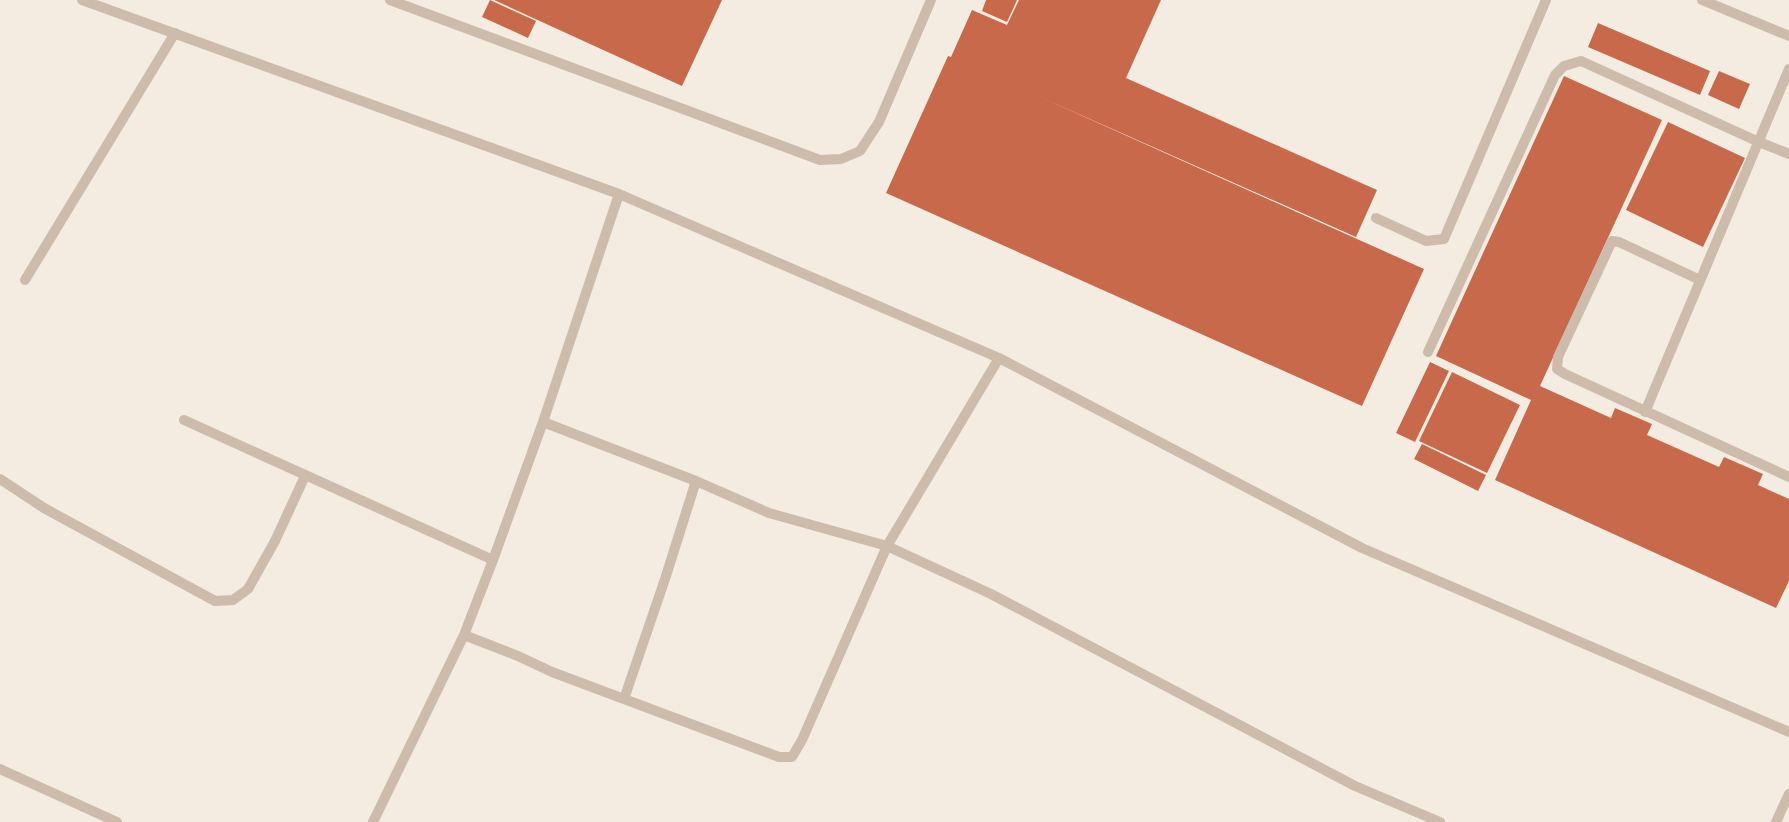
<svg xmlns="http://www.w3.org/2000/svg" width="1789" height="822" font-family="'Roboto Condensed',sans-serif">
<style>
.building{fill:#c8694b}
.lines{fill:none;stroke-linecap:round;stroke-linejoin:round}
.service{stroke:#cdbbac;stroke-width:10}
.minor{stroke:#cdbbac;stroke-width:10}
</style>
<rect width="100%" height="100%" fill="#f4ebe1"/>
<path class="building" d="M490,0L536,21L528,38L482,17Z
M494,0H722L682,86Z
M986,0H1017L1007,22L982,11Z
M1019,0H1161L1126,78L1377,190L1356,237L1038,96L1424,269L1362,406L886,193L948,56L951,57L972,10L1007,25Z
M1598,23L1710,71L1700,95L1588,47Z
M1719,71L1750,84L1739,109L1708,95Z
M1564,76L1662,120L1540,386L1611,418L1615,408L1652,424L1647,435L1719,467L1724,457L1763,474L1758,485L1789,499V581L1776,608L1495,480L1531,400L1436,356Z
M1668,122L1745,158L1703,247L1626,210Z
M1430,362L1449,371L1415,442L1396,433Z
M1452,372L1520,405L1487,473L1419,441Z
M1422,444L1486,475L1478,491L1414,459Z"/>
<g class="lines">
<path class="service" d="M390,0L820,160L841,159L860,151L879,122L931,0
M1702,0L1789,36
M1376,218L1426,241L1444,239L1546,0
M25,280L175,33
M1700,280L1619,242L1612,241L1558,357L1557,369L1565,374L1789,477
M1428,352L1555,75L1564,66L1581,61L1759,142L1789,154
M1645,412L1789,69
M184,420L493,560
M0,479L44,508L215,601L233,600L248,589L275,541L305,476
M0,769L117,822"/>
<path class="minor" d="M82,0L619,194L999,358L1362,548L1789,732
M543,422L696,481L769,513L887,546L991,594L1355,786L1440,822
M464,635L518,656L552,672L624,699L665,579L696,481
M624,699L779,757H792L802,740L887,546L999,358
M373,822L464,635L493,560L543,422L619,194
M1776,822L1789,794"/>
</g>
</svg>
